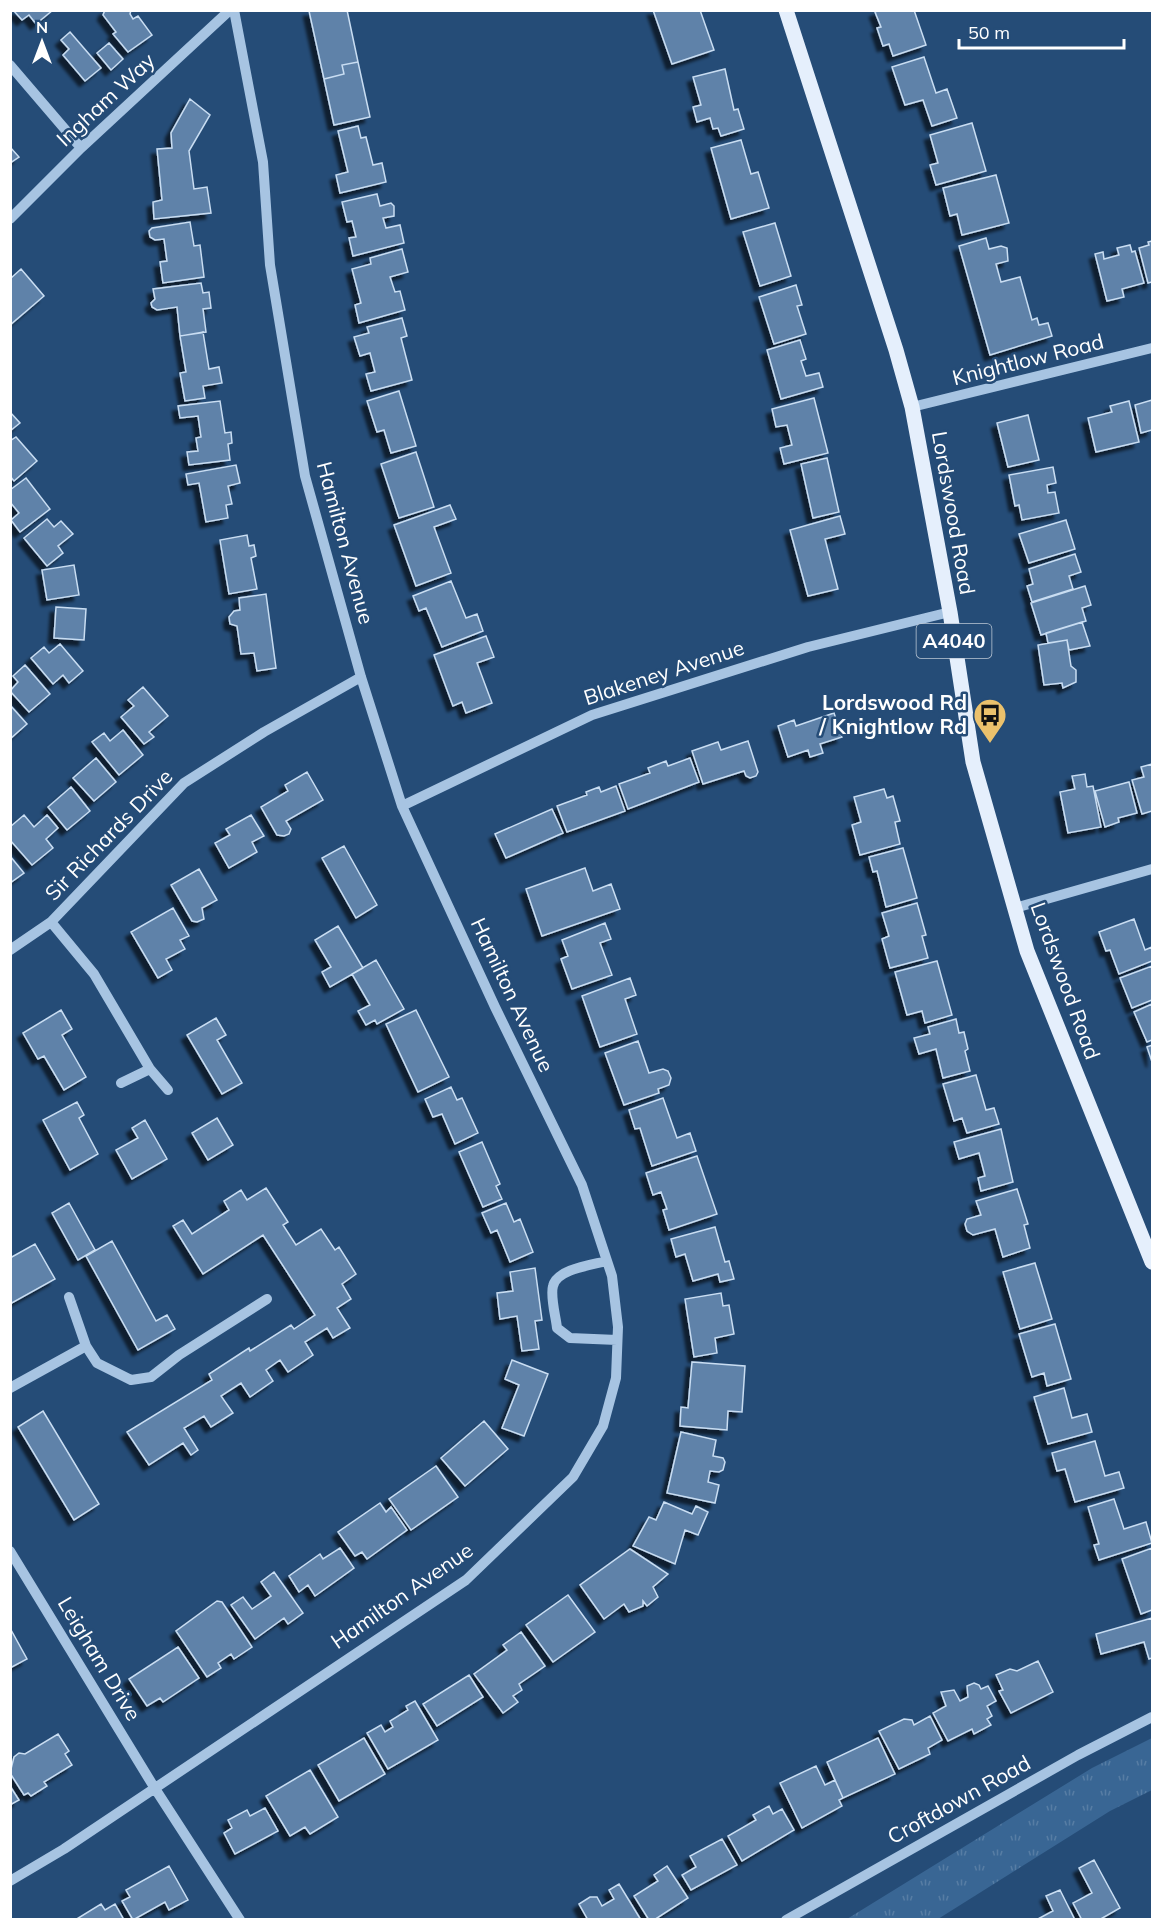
<svg xmlns="http://www.w3.org/2000/svg" width="1163" height="1930" font-family="Mulish,sans-serif">
<style>
.grass{fill:url(#grass-tufts)}
.building{fill:#5e82a9;stroke:#c9ddf2;stroke-width:1.5;filter:url(#shadow)}
.lines{fill:none;stroke-linecap:round;stroke-linejoin:round}
.minor{stroke:#a7c4e2;stroke-width:10}
.major{stroke:#e5effc;stroke-width:15}
.labels{text-anchor:middle;stroke-width:5;stroke-linejoin:round;paint-order:stroke}
.shield{fill:#254c77;stroke:#bec9d6;stroke-width:1.5}
.shield-label{font-size:20px;font-weight:bold;fill:#fff}
.street-label{font-size:21px;fill:#fff;stroke:#254c77}
.poi-label{font-size:21px;font-weight:bold;fill:#fff;stroke:#254c77;text-anchor:end}
</style>
<defs>
<pattern id="grass-tufts" width="24" height="20" patternUnits="userSpaceOnUse" patternTransform="scale(1.5)"><rect width="24" height="20" fill="#396694"/><path d="M3 7l-1-3M5 7V3M7 7l1-3M15 17l-1-3M17 17v-4M19 17l1-3" fill="none" stroke="#577da4"/></pattern>
<filter id="shadow"><feDropShadow dx="-5.5" dy="5.5" stdDeviation="1.5" flood-color="#0009"/></filter>
</defs>
<rect width="100%" height="100%" fill="#254c77"/>
<path class="grass" d="M1152,1738V1790L1110,1811L938,1919H847L1092,1768Z"/>
<path class="building" d="M13,10H53L36,24L29,15L22,20Z
M105,10H131L130,14L133,19L138,16L152,35L128,52L113,34L116,32L103,15Z
M347,10L358,62L342,65L344,74L324,79L309,11Z
M653,10H700L714,50L672,64Z
M879,10H914L926,45L893,56L889,44L883,46L877,28L881,27L875,12Z
M70,32L101,68L85,81L63,55L69,49L61,40Z
M109,43L123,59L111,70L97,53Z
M924,57L936,93L947,89L957,118L932,126L923,100L905,105L892,67Z
M358,62L370,117L334,125L324,79L344,74L342,65Z
M725,69L734,110L738,109L744,129L721,136L718,128L713,129L710,118L697,122L693,107L701,105L693,77Z
M190,99L210,115L189,151L194,189L207,187L211,213L154,219L153,202L162,200L157,149L172,148L171,133Z
M972,123L986,171L936,185L930,165L938,163L930,135Z
M358,126L361,138L366,137L373,165L382,163L386,182L340,193L336,175L348,172L338,131Z
M741,140L751,174L758,172L769,208L731,219L711,148Z
M10,147L19,157L10,163Z
M996,175L1009,223L962,235L957,214L950,216L943,188Z
M377,194L380,206L391,203L394,206V216L383,218L386,228L400,225L404,243L353,256L349,238L356,237L352,221L347,222L342,202Z
M190,222L194,246L200,245L204,277L163,283L160,262L167,261L164,239L155,240L150,237L149,231L152,228Z
M775,223L791,276L760,286L743,232Z
M986,238L989,249L1001,246L1007,248L1008,261L996,264L1001,282L1020,277L1032,320L1037,318L1039,325L1048,323L1052,336L990,355L959,246Z
M1152,241V282L1148,283L1139,248L1149,245L1148,242Z
M1130,245L1132,252L1135,251L1144,283L1122,289L1124,297L1107,301L1095,254L1103,252L1104,259L1119,255L1117,248Z
M402,249L408,272L390,277L395,292L400,291L405,310L359,323L355,305L361,303L352,269L371,264L370,258Z
M21,269L44,296L10,325V279Z
M201,283L203,293L209,292L211,308L203,309L206,332L180,336L177,307L157,310L152,307L151,303L155,299L153,289Z
M796,285L802,305L797,306L806,334L774,344L759,297Z
M402,318L407,336L401,338L412,380L371,391L366,374L375,372L370,353L360,356L354,337L369,333L367,327Z
M203,332L209,369L219,367L222,383L203,386L205,398L185,401L180,373L186,372L180,336Z
M800,340L806,359L801,361L806,376L819,373L823,387L781,399L767,350Z
M399,391L416,446L391,453L384,430L377,432L367,401Z
M814,398L828,453L784,464L780,448L792,445L787,425L776,427L772,409Z
M1152,400V430L1141,433L1135,405Z
M220,401L225,433L231,432L232,443L228,444L230,460L189,465L187,452L198,451L196,438L201,437L198,416L180,418L178,406Z
M1129,401L1139,442L1096,452L1088,418L1112,412L1110,406Z
M10,412L20,423L10,431Z
M1028,415L1039,460L1008,467L997,423Z
M16,437L37,461L14,481L10,476V441Z
M416,452L434,507L399,518L381,464Z
M827,458L839,512L813,518L801,464Z
M236,465L240,483L228,486L232,504L226,505L228,518L206,522L199,483L188,485L186,474Z
M1053,467L1056,483L1047,485L1048,493L1055,492L1059,513L1022,520L1019,505L1015,506L1009,475Z
M26,478L50,509L20,532L11,520L19,513L10,502V490Z
M450,505L456,519L434,527L451,573L416,586L394,525Z
M840,516L845,534L825,539L838,589L808,596L790,530Z
M47,519L54,527L61,521L73,534L58,546L63,553L47,566L24,538Z
M1066,520L1075,549L1029,563L1019,534Z
M247,535L249,546L254,545L256,556L251,558L257,589L229,594L220,540Z
M1075,554L1081,572L1069,576L1073,589L1032,602L1027,586L1033,584L1029,569Z
M74,565L79,595L47,600L42,570Z
M451,581L466,618L477,614L483,631L442,647L426,608L419,611L413,596Z
M1085,586L1091,605L1082,608L1086,621L1041,635L1031,603Z
M266,594L276,668L257,671L254,653L241,654L237,626L230,624L229,617L234,611L240,610L239,598Z
M56,607L86,609L84,640L54,638Z
M1082,622L1090,646L1069,650L1067,640L1048,643L1046,633Z
M486,636L494,657L477,663L492,703L466,713L462,702L453,706L434,655Z
M1067,640L1071,666L1076,670V682L1063,688L1062,683L1044,685L1038,645Z
M60,644L83,671L69,683L63,675L53,684L31,658L44,647L49,653Z
M25,665L50,694L29,712L10,691L18,682L13,676Z
M143,687L168,716L149,732L154,737L144,744L121,717L134,706L128,700Z
M10,705L27,724L10,739Z
M834,713L842,737L820,744L823,753L810,757L808,750L788,757L778,726L794,720L796,726Z
M123,730L143,755L119,775L92,742L104,733L110,741Z
M748,741L758,772L756,776L750,778L746,776L744,771L703,784L692,751L718,742L721,750Z
M96,758L116,782L94,801L73,778Z
M690,758L699,782L628,809L619,784L650,773L648,768L666,761L668,766Z
M1152,764V811L1142,814L1132,780L1144,777L1141,767Z
M307,772L323,800L286,821L291,829L289,834L284,836L277,835L261,807L288,791L285,785Z
M1085,774L1087,787L1093,786L1101,827L1068,833L1060,792L1075,789L1072,776Z
M1129,782L1137,813L1118,818L1119,822L1105,827L1095,791Z
M616,786L625,811L567,832L557,806L587,795L586,792L599,787L601,792Z
M71,787L90,811L67,830L48,807Z
M884,789L887,798L893,796L900,821L895,822L900,844L860,855L852,825L861,822L854,797Z
M552,809L563,833L506,858L495,834Z
M24,815L34,827L47,815L58,828L46,839L53,848L32,865L10,840V827Z
M251,815L264,836L252,842L257,852L229,868L215,843L230,835L226,829Z
M344,846L377,905L356,918L322,858Z
M903,848L917,898L886,907L877,871L873,872L869,857Z
M10,856L24,873L10,883Z
M585,868L593,891L611,884L620,909L542,936L526,889Z
M199,869L217,900L202,908L204,919L197,922L192,921L171,885Z
M917,903L926,935L922,936L928,958L890,968L882,939L889,936L882,913Z
M173,908L189,936L180,940L185,949L166,959L172,970L158,978L131,932Z
M1134,919L1145,950L1152,947V961L1119,974L1110,950L1106,951L1099,932Z
M605,923L611,939L600,943L612,975L572,989L561,959L568,956L562,940Z
M338,926L363,968L330,987L322,972L331,967L315,940Z
M376,960L404,1009L377,1024L375,1020L366,1025L358,1011L370,1005L352,974Z
M937,961L952,1015L925,1023L922,1011L907,1015L895,972Z
M1152,966V1000L1132,1008L1120,978Z
M630,978L636,995L625,999L637,1034L600,1047L582,996Z
M1152,1004V1040L1147,1042L1134,1012Z
M61,1010L72,1029L62,1035L86,1077L64,1090L44,1056L38,1059L23,1033Z
M416,1010L449,1077L418,1092L386,1024Z
M216,1018L226,1035L217,1040L242,1083L222,1094L187,1035Z
M956,1019L959,1033L964,1032L968,1049L965,1051L970,1071L943,1078L936,1049L919,1054L914,1038L930,1034L928,1027Z
M638,1041L649,1073L663,1069L668,1071L671,1078L669,1085L658,1089L659,1093L624,1105L605,1053Z
M1152,1045V1062L1147,1047Z
M976,1075L986,1110L994,1108L999,1124L967,1133L962,1118L954,1121L943,1084Z
M451,1087L457,1100L462,1098L478,1133L455,1144L442,1114L433,1117L425,1099Z
M663,1098L677,1138L690,1133L696,1151L652,1166L640,1128L635,1129L629,1110Z
M77,1102L84,1115L79,1118L98,1154L70,1170L43,1120Z
M217,1118L233,1145L208,1160L192,1133Z
M145,1120L167,1159L132,1179L116,1150L138,1138L132,1128Z
M1001,1129L1013,1182L981,1191L978,1178L985,1176L979,1153L959,1159L954,1142Z
M482,1142L500,1184L496,1186L502,1199L483,1207L459,1152Z
M697,1156L717,1214L669,1230L663,1210L667,1209L661,1192L653,1195L646,1173Z
M266,1188L288,1222L283,1225L296,1245L321,1229L335,1250L339,1247L356,1274L342,1284L351,1299L337,1308L350,1328L333,1338L327,1328L305,1342L313,1355L288,1372L280,1360L266,1370L273,1381L250,1397L241,1383L221,1396L233,1413L211,1427L204,1416L184,1428L198,1450L191,1455L183,1443L149,1465L127,1432L212,1380L209,1374L249,1348L250,1351L291,1325L294,1329L315,1315L263,1235L203,1274L173,1226L183,1220L192,1234L229,1210L224,1201L241,1190L247,1200Z
M1017,1189L1028,1224L1024,1225L1030,1248L1003,1257L995,1229L973,1235L967,1231L965,1224L967,1219L981,1215L976,1201Z
M69,1203L95,1250L78,1260L52,1213Z
M506,1203L514,1222L520,1219L533,1252L510,1262L497,1230L491,1233L482,1213Z
M715,1227L725,1262L729,1261L734,1279L720,1282L718,1274L693,1281L685,1254L676,1257L671,1239Z
M112,1241L156,1321L167,1315L175,1329L138,1350L86,1256Z
M35,1244L55,1279L10,1304V1258Z
M1035,1263L1052,1319L1020,1329L1003,1272Z
M535,1268L542,1320L535,1321L539,1349L522,1351L517,1316L500,1319L497,1293L513,1291L510,1272Z
M721,1293L723,1306L729,1305L734,1334L715,1338L717,1353L694,1357L685,1299Z
M1055,1324L1071,1379L1047,1386L1044,1373L1032,1377L1019,1334Z
M512,1360L548,1374L524,1436L502,1428L519,1385L505,1379Z
M692,1362L745,1366L742,1412L728,1411L727,1430L680,1426L681,1407L688,1408Z
M1064,1388L1072,1418L1087,1414L1092,1432L1048,1444L1034,1397Z
M43,1411L99,1504L74,1520L18,1427Z
M484,1421L508,1449L465,1486L441,1458Z
M681,1432L716,1440L713,1456L723,1458L725,1462L723,1470L719,1472L710,1471L708,1482L719,1485L715,1503L667,1493Z
M1095,1441L1105,1476L1119,1472L1124,1488L1075,1502L1065,1469L1057,1471L1052,1453Z
M436,1466L458,1497L411,1530L389,1499Z
M1114,1499L1124,1529L1146,1522L1152,1543L1099,1560L1094,1545L1099,1544L1088,1507Z
M664,1502L692,1514L696,1506L708,1512L698,1535L685,1530L675,1564L633,1546L649,1517L656,1520Z
M380,1503L386,1512L391,1507L407,1530L367,1559L362,1552L355,1556L338,1532Z
M340,1548L354,1568L315,1596L308,1585L299,1592L289,1576L320,1554L323,1559Z
M1152,1548V1610L1141,1614L1122,1559Z
M630,1549L668,1574L653,1587L658,1597L647,1606L643,1601V1606L629,1612L624,1604L604,1619L580,1585Z
M274,1572L303,1613L288,1624L284,1618L255,1639L231,1605L243,1597L252,1609L271,1596L261,1582Z
M568,1595L595,1632L553,1662L526,1625Z
M217,1601L222,1602L252,1647L234,1659L231,1654L218,1663L221,1668L207,1677L176,1631Z
M1152,1618V1658L1149,1659L1144,1642L1101,1654L1096,1634Z
M10,1628L27,1659L10,1668Z
M521,1632L545,1666L519,1684L522,1690L513,1696L518,1702L503,1713L474,1674L507,1650L503,1645Z
M178,1647L199,1678L163,1702L160,1698L147,1706L129,1679Z
M1038,1661L1053,1692L1011,1713L999,1691L1003,1690L996,1675L1010,1669L1017,1671Z
M469,1675L483,1697L437,1726L423,1704Z
M974,1683L979,1685L981,1689L988,1686L996,1701L987,1706L992,1716L987,1719L991,1725L974,1734L972,1729L948,1741L933,1713L946,1706L941,1692L954,1690L960,1701L968,1697L967,1686Z
M415,1701L438,1740L388,1769L367,1733L381,1725L385,1732L393,1727L390,1721L408,1710L406,1706Z
M930,1716L942,1740L928,1748L930,1754L899,1769L879,1731L904,1719L912,1720L914,1725Z
M58,1734L69,1751L65,1754L72,1765L44,1782L47,1786L31,1796L28,1793L24,1795L10,1773L14,1757L19,1753L25,1754Z
M364,1738L385,1774L339,1801L318,1765Z
M878,1738L895,1774L843,1798L827,1762Z
M816,1766L825,1785L835,1780L843,1798L839,1800L842,1806L802,1828L780,1783Z
M310,1770L338,1817L310,1834L305,1827L290,1836L266,1796Z
M10,1786L19,1800L10,1805Z
M769,1806L773,1814L782,1809L794,1830L742,1861L728,1836L756,1820L753,1815Z
M265,1808L278,1831L235,1854L224,1833L232,1828L228,1820L247,1810L250,1816Z
M722,1839L737,1865L691,1890L682,1875L696,1867L690,1856Z
M1094,1860L1120,1908L1099,1920H1082L1073,1903L1092,1893L1079,1868Z
M169,1866L188,1900L169,1910L165,1902L133,1920L122,1901L130,1897L126,1890Z
M667,1866L688,1898L654,1920H649L634,1896L658,1881L654,1875Z
M619,1884L641,1920H588L579,1904L590,1897H597L602,1906L614,1899L609,1890Z
M1060,1890L1075,1920H1036L1053,1911L1046,1896Z
M101,1904L105,1910L115,1904L124,1920H75Z"/>
<g class="lines">
<path class="minor" d="M10,65L81,148
M10,219L81,148L230,10
M912,407L1152,348
M402,806L592,715L808,647L950,612
M1015,908L1152,869
M51,922L94,974L150,1069L168,1090
M10,950L51,922L184,783L264,732L361,677
M121,1083L150,1069
M607,1261C592,1265 557,1269 553,1286C550,1297 556,1317 557,1328L570,1338L617,1340
M69,1297L86,1346L97,1363L131,1380L151,1377L179,1355L267,1299
M10,1388L86,1346
M10,1551L154,1787L240,1920
M10,1881L64,1849L466,1580L573,1477L603,1426L616,1378L618,1327L612,1276L582,1185L495,1007L402,806L361,677L305,476L270,265L263,162L234,10
M786,1920L1078,1755L1152,1717"/>
<path class="major" d="M786,10L896,350L912,407L950,612L973,762L1027,951L1152,1262"/>
</g>
<defs>
<symbol id="bus-pin" viewBox="-11 -11 22 30"><path d="M0 17L-7.5 6A9.5 9.5 0 1 1 7.5 6Z" fill="#ebc16c" stroke="#254c77"/><path d="M-5-6H5V4H4V6H2V4H-2V6H-4V4H-5ZM-3.5-4V0h7V-4ZM-3.5 1.2v1.5H-2V1.2ZM2 1.2v1.5H3.5V1.2Z" fill="#111"/></symbol>
</defs>
<g fill-rule="evenodd">
<use href="#bus-pin" x="971" y="696" width="38" height="52"/>
</g>
<g class="labels">
<rect class="shield" x="916.5" y="624" width="75" height="34" rx="4.5"/>
<g class="shield-label">
<text x="954" y="648">A4040</text>
</g>
<g class="street-label">
<text transform="translate(106 100) rotate(-43)" y="7">Ingham Way</text>
<text transform="translate(1028 360) rotate(-14)" y="7">Knightlow Road</text>
<text transform="translate(953 513) rotate(80)" y="7">Lordswood Road</text>
<text transform="translate(345 543) rotate(75)" y="7">Hamilton Avenue</text>
<text transform="translate(664 673) rotate(-18)" y="7">Blakeney Avenue</text>
<text transform="translate(109 835) rotate(-46)" y="7">Sir Richards Drive</text>
<text transform="translate(1065 981) rotate(70)" y="7">Lordswood Road</text>
<text transform="translate(512 995) rotate(65)" y="7">Hamilton Avenue</text>
<text transform="translate(402 1596) rotate(-35)" y="7">Hamilton Avenue</text>
<text transform="translate(99 1659) rotate(59)" y="7">Leigham Drive</text>
<text transform="translate(959 1800) rotate(-29)" y="7">Croftdown Road</text>
</g>
<g class="poi-label">
<text x="967" y="710">Lordswood Rd<tspan x="967" dy="24">/ Knightlow Rd</tspan></text>
</g>
</g>
<rect width="1163" height="1930" fill="none" stroke="#ffffff" stroke-width="24"/>
<g transform="translate(42 42)" stroke="#254c77" stroke-width="4.5" paint-order="stroke">
<path d="M0-4.5L10 22L0 15L-10 22Z" fill="#ffffff"/>
<text y="-9" font-size="16" font-weight="bold" text-anchor="middle" fill="#ffffff">N</text>
</g>
<path d="M959 39v9h165v-9" fill="none" stroke="#ffffff" stroke-width="3"/>
<text x="968" y="39" font-size="18" fill="#ffffff" stroke="#254c77" stroke-width="4.5" paint-order="stroke">50 m</text>
</svg>
